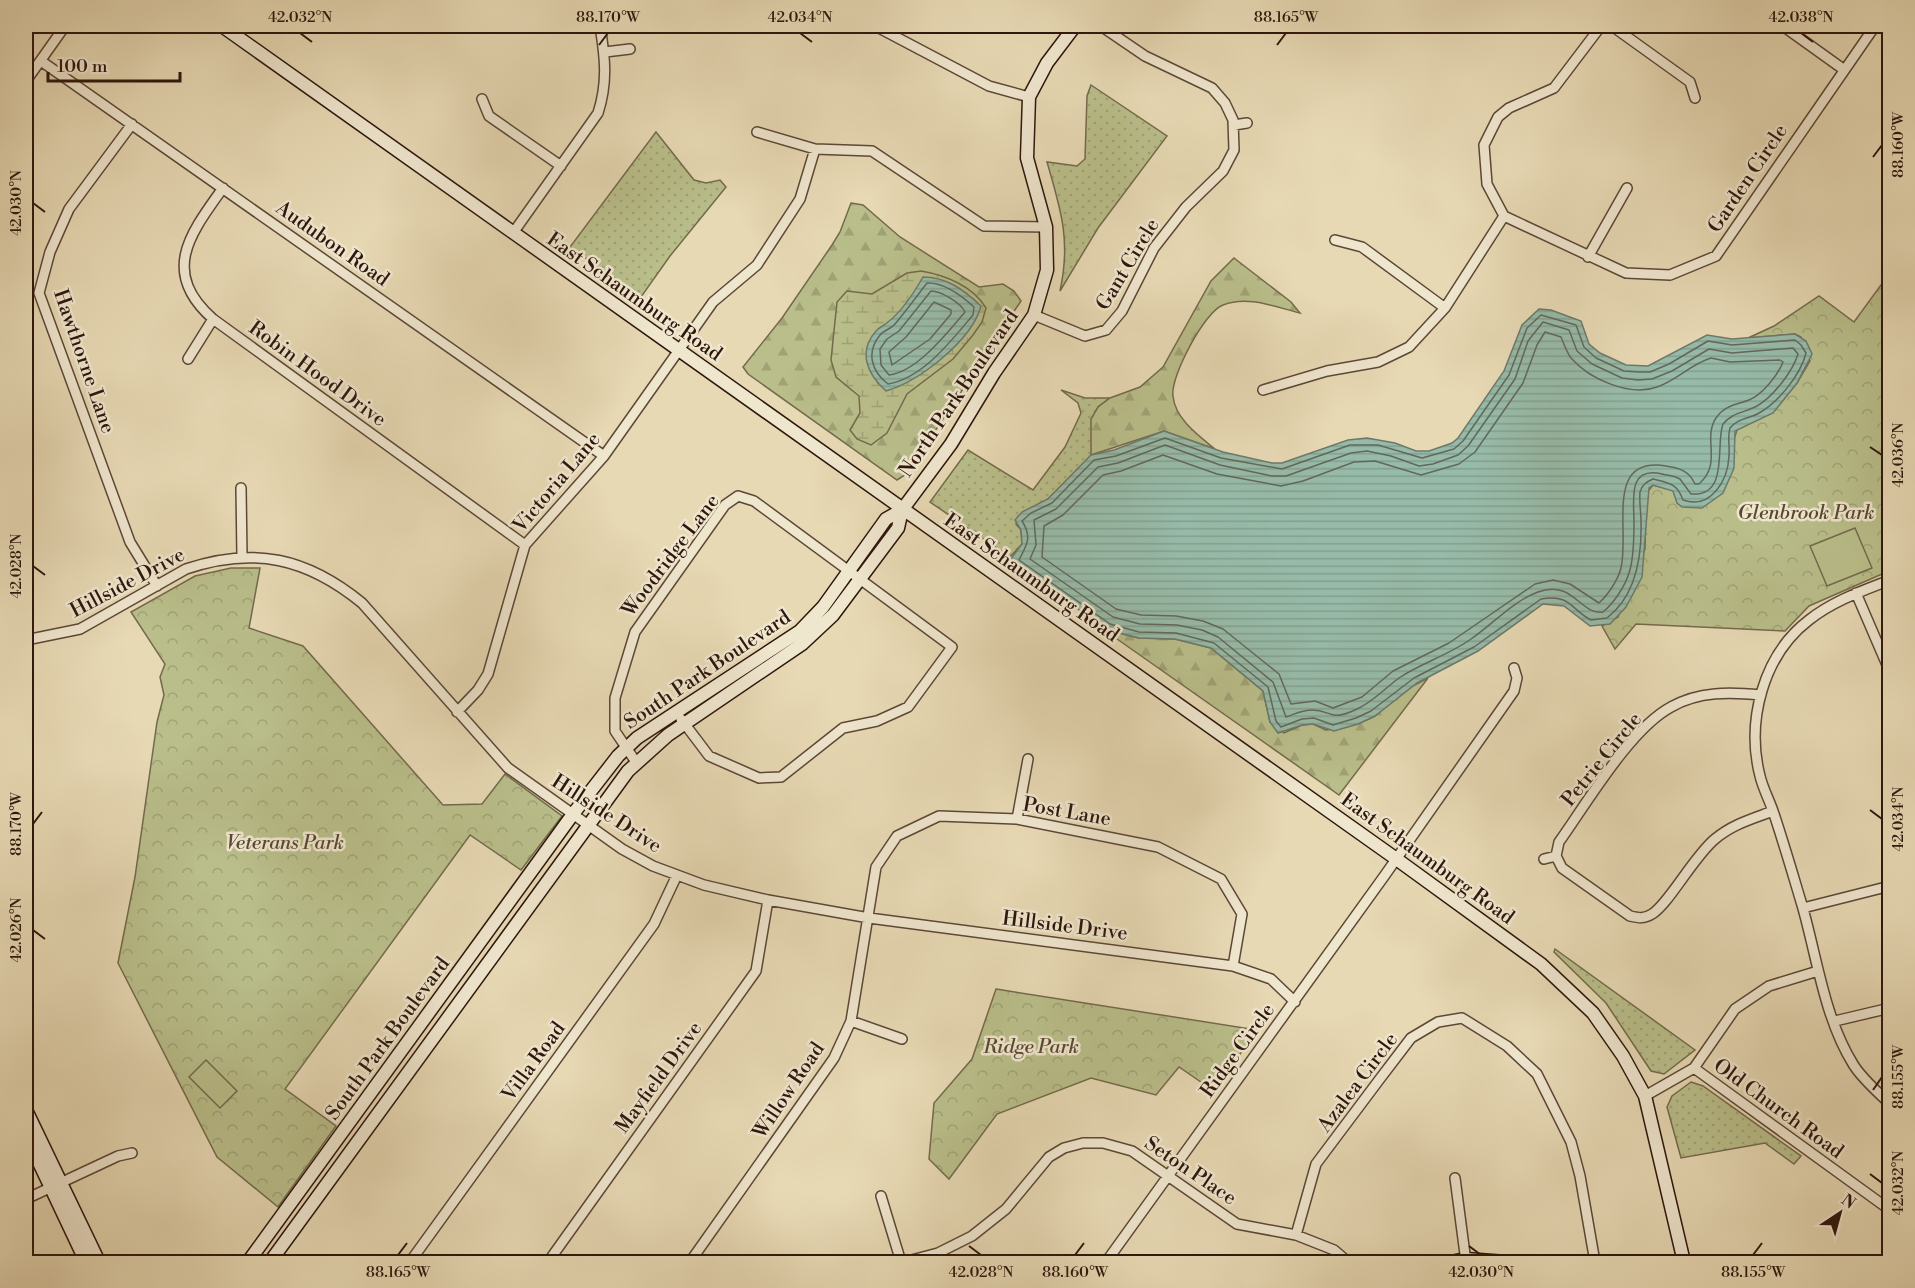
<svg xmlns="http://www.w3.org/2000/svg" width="1915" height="1288" font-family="'Libre Bodoni',serif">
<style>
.grass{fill:url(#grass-dots);stroke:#736a4c;stroke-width:1.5}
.forest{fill:url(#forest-firs);stroke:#736a4c;stroke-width:1.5}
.wetland{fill:url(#wetland-marsh);stroke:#736a4c;stroke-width:1.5}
.park{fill:url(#park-crowns);stroke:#736a4c;stroke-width:1.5}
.pitch{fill:#b9be8a;stroke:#736a4c;stroke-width:1.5}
.water{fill:url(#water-rules);stroke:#6d796b;stroke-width:1.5}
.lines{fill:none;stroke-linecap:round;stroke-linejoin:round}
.shore{stroke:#62685b;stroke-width:1.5}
.street-casing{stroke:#5c4737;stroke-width:12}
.secondary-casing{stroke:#2d160d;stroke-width:15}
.street{stroke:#efe6ce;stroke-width:9}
.secondary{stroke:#efe6ce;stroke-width:12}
.ticks{fill:none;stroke:#2d160d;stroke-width:2}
.labels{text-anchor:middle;stroke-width:5;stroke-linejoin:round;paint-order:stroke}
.street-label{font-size:20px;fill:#2d160d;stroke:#efe6ce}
.park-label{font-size:20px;font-style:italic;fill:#574832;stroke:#efe6ce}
.neatline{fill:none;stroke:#2d160d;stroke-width:2}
.ticks-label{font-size:15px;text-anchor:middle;fill:#2d160d}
</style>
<defs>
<pattern id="grass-dots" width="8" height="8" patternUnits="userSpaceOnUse" patternTransform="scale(1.5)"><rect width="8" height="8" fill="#b9be8a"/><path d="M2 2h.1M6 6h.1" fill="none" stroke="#9fa376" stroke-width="1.8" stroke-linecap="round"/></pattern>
<pattern id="forest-firs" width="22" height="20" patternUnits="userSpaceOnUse" patternTransform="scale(1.5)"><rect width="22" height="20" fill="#b9be8a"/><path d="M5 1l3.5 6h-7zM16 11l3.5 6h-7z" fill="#9fa376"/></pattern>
<pattern id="wetland-marsh" width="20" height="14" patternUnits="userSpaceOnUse" patternTransform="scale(1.5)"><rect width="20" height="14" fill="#b9be8a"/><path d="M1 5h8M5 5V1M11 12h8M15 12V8" fill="none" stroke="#9fa376"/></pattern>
<pattern id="park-crowns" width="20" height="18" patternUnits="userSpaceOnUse" patternTransform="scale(1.5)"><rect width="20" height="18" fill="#b9be8a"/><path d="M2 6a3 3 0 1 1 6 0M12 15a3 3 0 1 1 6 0" fill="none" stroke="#9fa376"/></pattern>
<pattern id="water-rules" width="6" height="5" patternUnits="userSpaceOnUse" patternTransform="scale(1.5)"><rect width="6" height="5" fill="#97bba9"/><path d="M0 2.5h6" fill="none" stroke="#82a090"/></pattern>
</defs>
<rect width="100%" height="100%" fill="#e7d9b4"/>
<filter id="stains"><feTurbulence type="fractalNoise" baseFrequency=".00333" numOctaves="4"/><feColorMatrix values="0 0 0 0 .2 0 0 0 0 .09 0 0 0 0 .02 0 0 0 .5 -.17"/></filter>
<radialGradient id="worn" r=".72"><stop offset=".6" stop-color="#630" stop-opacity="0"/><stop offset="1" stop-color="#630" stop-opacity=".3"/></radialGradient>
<path class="grass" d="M1091,85L1167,136L1098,228L1060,291C1071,241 1061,210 1047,162L1077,166L1085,159L1087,96Z
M656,132L694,180L706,183L720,180L726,187L670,256L641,297L570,247Z
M1061,390L1085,398H1110L1098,407L1093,454L1048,499L1018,516L1016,524L1021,530L1022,544L1010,557L930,502L968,450L1033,490L1065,447L1081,413L1078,403Z
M1555,949L1695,1050L1664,1074L1651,1071L1606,1003L1554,952Z
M1691,1082L1703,1086L1801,1156L1794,1164L1765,1143L1681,1158L1667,1107L1672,1096Z"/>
<path class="forest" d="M851,203L863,205L900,237L979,287L1003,284L1014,291L1021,301C982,359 945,418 905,475L897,480L748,374L743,367L782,318L832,245L840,232Z
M1234,258L1291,302L1300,313C1275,307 1248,295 1223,305C1205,311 1170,377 1173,396C1175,419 1199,436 1215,449L1164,431L1091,455V419L1098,407L1110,398L1140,387L1163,367L1211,281Z
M1090,620L1123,634L1139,638L1175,639L1211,648L1263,691L1270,722L1284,733L1302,725L1313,724L1326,730L1358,724L1375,716L1405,690L1428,678L1339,795Z"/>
<path class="wetland" d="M921,271C945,275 973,286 986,308L982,322L973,335L953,359L907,394L887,433L871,445L857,439L850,430L860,413L859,396L836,377L831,360L837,302L847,291L872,294L907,273Z"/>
<path class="park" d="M1889,274V571L1809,606L1785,631L1636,624L1615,649L1602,626L1618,617L1645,549L1646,494L1653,485L1673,490L1678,503L1734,439L1738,427L1773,412L1797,383L1810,361L1801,337L1795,334L1748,338L1774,326L1819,296L1854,322Z
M231,568H260L249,628L303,646L443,805L482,804L505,774L562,816L521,870L470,835L285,1089L336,1126L278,1207L217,1157L118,963L135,877L157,722L164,695L160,677L165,664L131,612L195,576Z
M996,989L1257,1030L1214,1091L1179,1067L1156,1095L1091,1078L997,1114L949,1179L929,1159L934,1103L972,1059Z"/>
<path class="pitch" d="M1855,528L1872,568L1827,586L1810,546Z
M206,1060L237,1091L220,1108L189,1077Z"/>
<path class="water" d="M923,277C947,277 964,290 981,306C972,340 920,381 886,391C867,374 857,351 877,330C880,327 885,325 888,322C901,312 915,291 923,277Z
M1539,309L1551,310L1581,321L1589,344L1600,353L1626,365L1648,366L1707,335L1732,339L1795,334L1806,341L1812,354L1797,383L1773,413L1735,431L1734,468L1723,493L1702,508L1682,507L1677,503L1673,491L1653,485L1649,488L1642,577L1626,607L1610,624L1590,626L1564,606L1543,604L1478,651L1417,683L1375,716L1358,724L1334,731L1313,724L1302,725L1278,733L1270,722L1263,691L1211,648L1175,639L1139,638L1107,630L1010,560L1022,544L1021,530L1015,520L1022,512L1048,499L1091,455L1114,450L1164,431L1223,452L1272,463H1282L1348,440L1367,438L1395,443L1416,451H1429L1452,443L1458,438L1504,371L1522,325Z"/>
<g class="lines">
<path class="shore" d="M927,283C944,282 962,296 974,307L973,315C951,341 923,378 888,384C871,371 866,352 880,335C884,330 891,329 895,324C906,311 917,296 927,283Z
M931,291C941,291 961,303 965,312C948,332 917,372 889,375L881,365L880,349L887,339L899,331Z
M934,302L951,310V314L930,339L892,365L889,352L906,337Z
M1541,315L1576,325L1584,347L1596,358L1624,371L1639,372H1650L1669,364L1708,341L1732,345L1795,340L1801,345L1806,353C1801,374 1778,403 1759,413C1749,419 1738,418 1730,428C1727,437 1730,446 1729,456C1728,480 1711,510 1683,500C1677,483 1669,483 1653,479C1646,482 1642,485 1640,492C1639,501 1641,512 1641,521C1642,555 1636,596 1607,618L1591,620C1570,609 1571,594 1541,599L1474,647L1414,678L1371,711L1356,718L1333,725L1314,718L1302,719L1281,727L1276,721L1268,687L1214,643L1176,633L1139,632L1110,624L1019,560C1026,546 1033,538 1022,521L1031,513L1052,503L1094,460L1116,456L1165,438L1221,458L1282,469L1350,445H1378L1422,458L1454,449L1463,441L1509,375L1527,328Z
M1543,322L1569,330L1577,351L1592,364L1622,378L1638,380L1652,379L1672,371L1709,349L1732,353L1793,348L1798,354C1793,371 1773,397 1757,406C1744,413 1733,412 1723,424C1715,444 1730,497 1691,494L1680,479C1673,475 1669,476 1662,474C1627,466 1634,500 1634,522C1634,537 1634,559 1629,573C1625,586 1614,603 1603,612C1581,616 1573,579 1538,592C1513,601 1493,624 1471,639C1449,655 1421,663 1399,678C1384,689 1372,703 1355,710C1329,722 1332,710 1312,710C1302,710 1295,714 1286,717L1273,682L1218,637L1202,630L1177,625L1140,624L1113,617L1030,559L1036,545L1034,520L1056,509L1098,467L1118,463L1165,445L1220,465L1272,476H1286L1351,453L1367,451L1391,456L1419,466L1433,464L1458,455L1468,446L1515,379L1528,341Z
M1545,332L1561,337C1564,344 1567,353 1571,358C1589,379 1630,397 1657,387C1677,380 1691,364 1711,358L1730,362L1780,360L1783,362C1778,375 1762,395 1749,400C1736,405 1725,405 1716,418C1702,439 1723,463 1699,484H1695C1689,471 1680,468 1666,466C1604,456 1630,529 1621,568C1618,580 1608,595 1599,603L1570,584L1553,580L1535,584L1449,643L1393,671L1362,697L1333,708L1315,701L1291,704L1279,674L1223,629L1203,621L1176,616L1141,615L1116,609L1042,557L1044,526L1063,515L1103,475L1121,471L1163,455L1217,474L1281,486L1303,481L1354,462L1375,461L1421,475L1459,464L1475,452L1523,383L1537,345Z"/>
<defs>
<path id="street" d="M869,26L879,28L989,86L1029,97
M1601,26L1554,88L1509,108L1498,117L1484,145L1487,184L1504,216L1626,273L1670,275L1716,256L1875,26
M1612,26L1690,82L1695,98
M1783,26L1843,69
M605,52L630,49
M41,61L604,456
M26,81L65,26
M482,99L489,116L561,166
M132,124L69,209L50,252L39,293L130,542L157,586
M1234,125L1247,123
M757,132L815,149L872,151L984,226L1046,227
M223,188C190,234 160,272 213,319L525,545
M513,233L598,113C608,82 605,57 600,26
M1335,240L1362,247L1445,308
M1588,257L1627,188
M1034,315L1085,336L1106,330L1122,311L1154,248L1186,207L1223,171L1234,150L1233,120L1225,103L1212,88L1145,56L1101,26
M188,359L213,319
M1263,390L1327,371L1378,362L1409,347L1445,308L1504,216
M241,488L242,557
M1890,580C1862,591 1833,601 1809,620C1763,655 1746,721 1760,776C1763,789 1770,801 1774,814C1784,844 1793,875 1802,905C1817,957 1824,1017 1853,1064C1862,1079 1878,1092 1890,1104
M1856,593L1890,672
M26,640L80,629L186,569C254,546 307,558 362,603L508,768L622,849L653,866L704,885L768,900L869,918L1233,966L1271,979L1295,1002
M1761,695C1730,692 1699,691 1671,707C1630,729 1587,803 1559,842L1556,856L1562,868L1630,916C1639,918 1644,919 1652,914C1668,905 1694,856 1715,839C1733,824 1752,819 1773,811
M457,712L478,690L488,674L525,545L604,456L713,302L757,265L800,199L815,149
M636,762L615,731V698L635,632L725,505L738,496L754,501L952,647L908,707L877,721L843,728L781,777L759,778L709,756L681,719
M1017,819L1028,759
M1544,859L1556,856
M1803,908L1890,886
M851,1021L902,1039
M1835,1021L1890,1008
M1694,1068L1735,1009L1769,986L1818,971
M1645,1096L1694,1068L1890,1210
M1455,1178L1466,1262
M881,1196L901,1262
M26,1199L118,1156L132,1153
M1296,1235L1316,1164L1379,1080L1411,1038L1438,1022L1462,1018L1507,1046L1537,1074L1571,1142L1580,1176L1595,1262
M410,1262L654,924L677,875
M548,1262L756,971L768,900
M690,1262L834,1058L851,1021L876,867L897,836L939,816L1017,819L1158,847L1221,879L1242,914L1233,966
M904,1262L938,1253L972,1236L1006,1209L1049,1157L1064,1148L1083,1143H1103L1132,1151L1237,1224L1296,1235L1334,1250L1348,1262
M1106,1262L1385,875L1514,691L1517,678L1514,668"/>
<path id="secondary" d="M222,26L1395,858L1541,964L1593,1013L1623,1056L1645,1096L1684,1262
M26,1110L99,1262
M26,1135L86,1262
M248,1262L573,814L618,756L637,738L800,631L823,607L886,519L902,510
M270,1262L628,771L668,735L802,644L833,615L898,528L902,510L951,444L994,373L1034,315L1047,270L1046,227L1027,158L1029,97L1047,63L1075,26
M1450,1262L1466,1259L1506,1262"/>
</defs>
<use href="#street" class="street-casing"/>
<use href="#secondary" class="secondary-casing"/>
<use href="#street" class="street"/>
<use href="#secondary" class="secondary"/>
</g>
<path class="ticks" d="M300,33L312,42M800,33L812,42M1801,33L1813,42M599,45L608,33M1277,45L1286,33M1873,157L1882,145M33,203L45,212M1870,447L1882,455M33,566L45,575M1870,810L1882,819M33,824L42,812M33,930L45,939M1873,1090L1882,1077M1870,1174L1882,1183M969,1246L981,1255M1469,1246L1481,1255M398,1255L407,1243M1075,1255L1084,1243M1753,1255L1762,1243"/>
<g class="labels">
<g class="street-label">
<text transform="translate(1747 178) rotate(-56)" y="7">Garden Circle</text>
<text transform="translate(333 243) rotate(35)" y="7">Audubon Road</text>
<text transform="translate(1127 264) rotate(-59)" y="7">Gant Circle</text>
<text transform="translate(635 296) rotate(35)" y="7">East Schaumburg Road</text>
<text transform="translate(85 361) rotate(71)" y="7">Hawthorne Lane</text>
<text transform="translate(318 373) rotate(36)" y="7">Robin Hood Drive</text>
<text transform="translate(958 393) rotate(-56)" y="7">North Park Boulevard</text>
<text transform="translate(556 482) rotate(-50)" y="7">Victoria Lane</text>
<text transform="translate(670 555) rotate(-53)" y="7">Woodridge Lane</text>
<text transform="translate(1032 577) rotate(35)" y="7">East Schaumburg Road</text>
<text transform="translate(127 582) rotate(-28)" y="7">Hillside Drive</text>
<text transform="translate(707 669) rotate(-34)" y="7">South Park Boulevard</text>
<text transform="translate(1601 759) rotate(-51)" y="7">Petrie Circle</text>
<text transform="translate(1067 811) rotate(10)" y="7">Post Lane</text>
<text transform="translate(607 813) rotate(33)" y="7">Hillside Drive</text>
<text transform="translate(1428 858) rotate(36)" y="7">East Schaumburg Road</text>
<text transform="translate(1065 925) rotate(7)" y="7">Hillside Drive</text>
<text transform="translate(387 1038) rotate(-54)" y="7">South Park Boulevard</text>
<text transform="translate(1237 1050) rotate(-54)" y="7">Ridge Circle</text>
<text transform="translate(533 1061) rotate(-54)" y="7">Villa Road</text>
<text transform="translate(658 1077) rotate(-54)" y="7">Mayfield Drive</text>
<text transform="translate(1357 1082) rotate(-53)" y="7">Azalea Circle</text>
<text transform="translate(788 1090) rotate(-56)" y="7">Willow Road</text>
<text transform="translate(1779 1108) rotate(36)" y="7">Old Church Road</text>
<text transform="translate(1191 1170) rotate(34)" y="7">Seton Place</text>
</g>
<g class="park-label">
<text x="1806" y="519">Glenbrook Park</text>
<text x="285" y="849">Veterans Park</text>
<text x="1031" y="1053">Ridge Park</text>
</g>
</g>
<rect width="1915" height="1288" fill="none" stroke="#e7d9b4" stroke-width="66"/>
<g transform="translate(1840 1213) rotate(36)" stroke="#efe6ce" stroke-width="4.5" paint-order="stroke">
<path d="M0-4.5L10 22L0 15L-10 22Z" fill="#2d160d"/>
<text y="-9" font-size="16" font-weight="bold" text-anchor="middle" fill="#2d160d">N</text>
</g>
<path d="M48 72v9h132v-9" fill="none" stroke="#2d160d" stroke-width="3"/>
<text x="57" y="72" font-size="18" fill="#2d160d" stroke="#efe6ce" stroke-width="4.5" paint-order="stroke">100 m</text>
<rect x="33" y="33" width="1849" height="1222" class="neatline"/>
<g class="ticks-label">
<text x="300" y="22">42.032°N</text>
<text x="608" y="22">88.170°W</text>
<text x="800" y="22">42.034°N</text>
<text x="1286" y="22">88.165°W</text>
<text x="1801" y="22">42.038°N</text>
<text transform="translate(1898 145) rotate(-90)" y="5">88.160°W</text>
<text transform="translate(16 203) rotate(-90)" y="5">42.030°N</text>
<text transform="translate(1898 455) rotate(-90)" y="5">42.036°N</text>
<text transform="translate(16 566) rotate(-90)" y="5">42.028°N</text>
<text transform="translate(1898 819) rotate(-90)" y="5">42.034°N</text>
<text transform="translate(16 824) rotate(-90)" y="5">88.170°W</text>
<text transform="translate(16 930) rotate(-90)" y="5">42.026°N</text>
<text transform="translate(1898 1077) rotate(-90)" y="5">88.155°W</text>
<text transform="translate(1898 1183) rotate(-90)" y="5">42.032°N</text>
<text x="398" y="1277">88.165°W</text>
<text x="981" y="1277">42.028°N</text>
<text x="1075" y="1277">88.160°W</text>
<text x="1481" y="1277">42.030°N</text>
<text x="1753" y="1277">88.155°W</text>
</g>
<rect width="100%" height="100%" filter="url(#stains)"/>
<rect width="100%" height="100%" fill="url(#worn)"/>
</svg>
